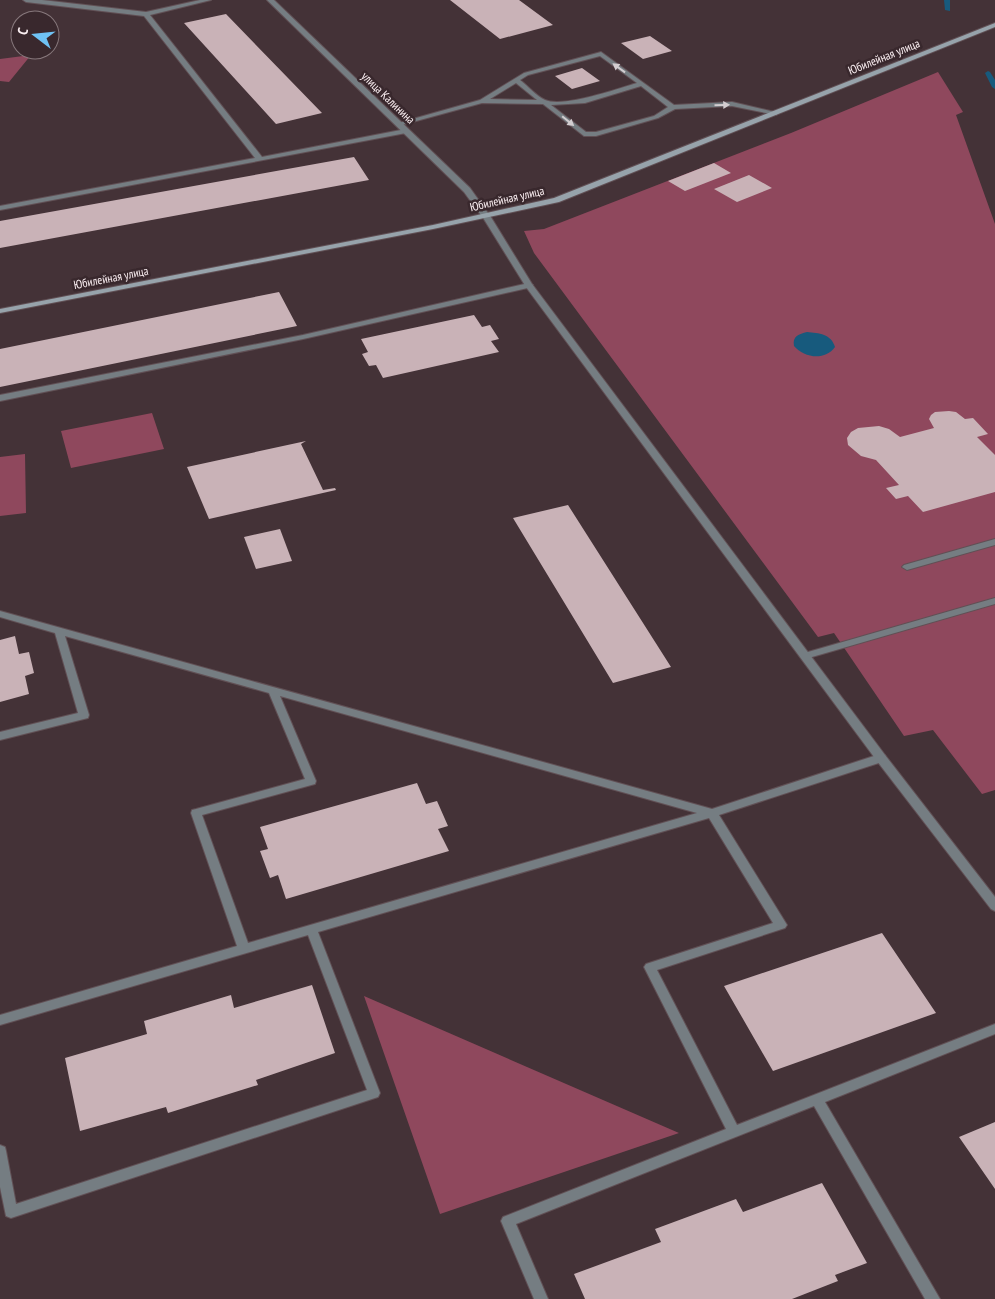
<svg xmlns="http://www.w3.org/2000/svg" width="995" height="1299" font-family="'PT Sans Narrow',sans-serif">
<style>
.green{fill:#8f485d}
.water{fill:#175a7d}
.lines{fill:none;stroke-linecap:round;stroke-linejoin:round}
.stream{fill:#175a7d;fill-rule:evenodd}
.building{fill:#c9b2b7}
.service-casing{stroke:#615055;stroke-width:2}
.minor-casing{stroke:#615055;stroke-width:2}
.tertiary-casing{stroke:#615055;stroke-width:2}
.secondary-casing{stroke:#615055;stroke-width:2}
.service{fill:#757d82;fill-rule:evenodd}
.minor{fill:#757d82;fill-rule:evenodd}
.tertiary{fill:#757d82;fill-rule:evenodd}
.secondary{fill:#97a3ab;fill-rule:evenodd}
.oneway{fill:#d3cdd0}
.labels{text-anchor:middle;stroke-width:5;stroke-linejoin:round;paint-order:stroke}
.far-street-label{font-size:12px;fill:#fbeff2;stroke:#39282d}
</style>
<rect width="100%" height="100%" fill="#443237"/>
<path class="green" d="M31,55L9,82L0,81V59Z
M938,72L963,112L956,115L995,224V790L982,794L933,730L904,736L834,633L818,637L534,253L524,231L544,229L791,133Z
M152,413L164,449L71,468L61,431Z
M25,454L26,513L0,516V457Z
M364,996L679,1133L440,1214Z"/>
<path class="water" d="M807,332C819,333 831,334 835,347C825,361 804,358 794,346C792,336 799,334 807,332Z"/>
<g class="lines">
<path class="stream" d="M944,0H950V11L945,10Z
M988,71L990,72L995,80V89L992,87L985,73Z"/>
</g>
<path class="building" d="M450,0H519L553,25L500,39Z
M226,14L322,113L276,124L184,23Z
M650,36L672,51L643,59L621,43Z
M582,68L600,81L572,89L555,76Z
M354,157L369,180L0,248V221Z
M714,163L731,173L685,191L668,181Z
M749,175L772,188L737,202L714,189Z
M279,292L297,326L0,387V349Z
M474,315L482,327L490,325L499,339L491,341L499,352L383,378L376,365L369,366L362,354L368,352L361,339Z
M949,411L956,412L965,419L973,418L988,434L977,437L995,455V492L923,512L908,496L896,499L886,488L899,485L876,460L861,456L848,445L847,438L851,432L858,428L879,426L889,429L900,437L934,428L929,419L931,415L935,412Z
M306,441L301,444L323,490L335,488L336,490L209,519L187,467Z
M568,505L671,667L613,683L513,518Z
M280,529L292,561L256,569L244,537Z
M15,636L19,654L29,652L34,673L25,676L29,694L0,702V640Z
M417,783L426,804L437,801L448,826L438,829L449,851L286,899L278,875L270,878L260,851L268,849L260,827Z
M882,933L936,1013L773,1071L724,986Z
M312,985L335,1053L256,1080L258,1085L168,1113L166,1107L80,1131L65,1058L147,1034L144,1021L231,995L234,1008Z
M995,1122V1189L959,1137Z
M822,1183L867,1263L835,1275L838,1281L792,1299H585L574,1274L661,1242L655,1229L736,1199L743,1212Z"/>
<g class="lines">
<defs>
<path id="service" d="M23,0H42L146,12L200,0H211L150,15L262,157L406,129L409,131L406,133L0,210V206L255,158L144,16L26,2Z
M601,52L674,105L732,102L779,113L776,115L732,106L675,109L658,118L596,136H584L543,104L482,103L398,126L395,124L480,100L524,73ZM600,56L637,83C617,89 563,108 545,100C536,96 528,86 520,80L528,75ZM516,83L537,100L490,99ZM641,86L668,107L654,116L596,132H586L551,105L585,103Z
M529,283L533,285L532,287L303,339L0,401V395L303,335Z
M995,539V545L907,570L902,567L904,565Z
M995,598V604L805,659L800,656L801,654Z
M0,611L712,809L877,755H885L886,758L885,761L719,815L787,925L785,928L657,970L737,1125L995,1024V1034L825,1102L940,1299H925L814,1106L516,1224L548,1299H534L501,1221L503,1217L726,1129L644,967L646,964L773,923L709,818L318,932L380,1093L378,1097L11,1218L6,1216L0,1187V1145L5,1147L6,1151L16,1204L367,1090L308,935L0,1025V1015L237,946L191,813L192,810L196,809L305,779L269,693L65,636L89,715L88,718L0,740V732L78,713L55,633L0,617ZM280,696L697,813L248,943L202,815L315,784L316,781Z"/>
<path id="minor" d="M483,214H489L532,284L885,755L995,897V911L991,909L877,761L526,287L482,216Z"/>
<path id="tertiary" d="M267,0H274L470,188L490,216L489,218H483L464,192Z"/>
<path id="secondary" d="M995,23V27L559,202L433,229L0,313V309L433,225L554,198Z"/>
</defs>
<use href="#service" class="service-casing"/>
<use href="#minor" class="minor-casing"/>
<use href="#tertiary" class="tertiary-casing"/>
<use href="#secondary" class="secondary-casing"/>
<use href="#service" class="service"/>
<use href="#minor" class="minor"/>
<use href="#tertiary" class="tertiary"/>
<use href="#secondary" class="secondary"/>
</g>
<defs><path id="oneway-solid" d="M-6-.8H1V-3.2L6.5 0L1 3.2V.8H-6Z" transform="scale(1.25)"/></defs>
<g class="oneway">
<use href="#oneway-solid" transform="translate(619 68) rotate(-144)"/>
<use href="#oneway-solid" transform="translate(722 105) rotate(-2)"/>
<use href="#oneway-solid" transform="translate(568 121) rotate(39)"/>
</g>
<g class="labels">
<g class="far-street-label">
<text transform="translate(884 57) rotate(-22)" y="4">Юбилейная улица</text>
<text transform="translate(388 98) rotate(44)" y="4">улица Калинина</text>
<text transform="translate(507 199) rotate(-13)" y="4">Юбилейная улица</text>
<text transform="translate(111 278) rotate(-11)" y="4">Юбилейная улица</text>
</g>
</g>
<g transform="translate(35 35) rotate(286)"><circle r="24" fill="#39282d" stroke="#87787c"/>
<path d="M0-4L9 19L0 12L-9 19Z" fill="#6fc2f4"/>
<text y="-8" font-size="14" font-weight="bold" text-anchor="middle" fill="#fbeff2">С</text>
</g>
</svg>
